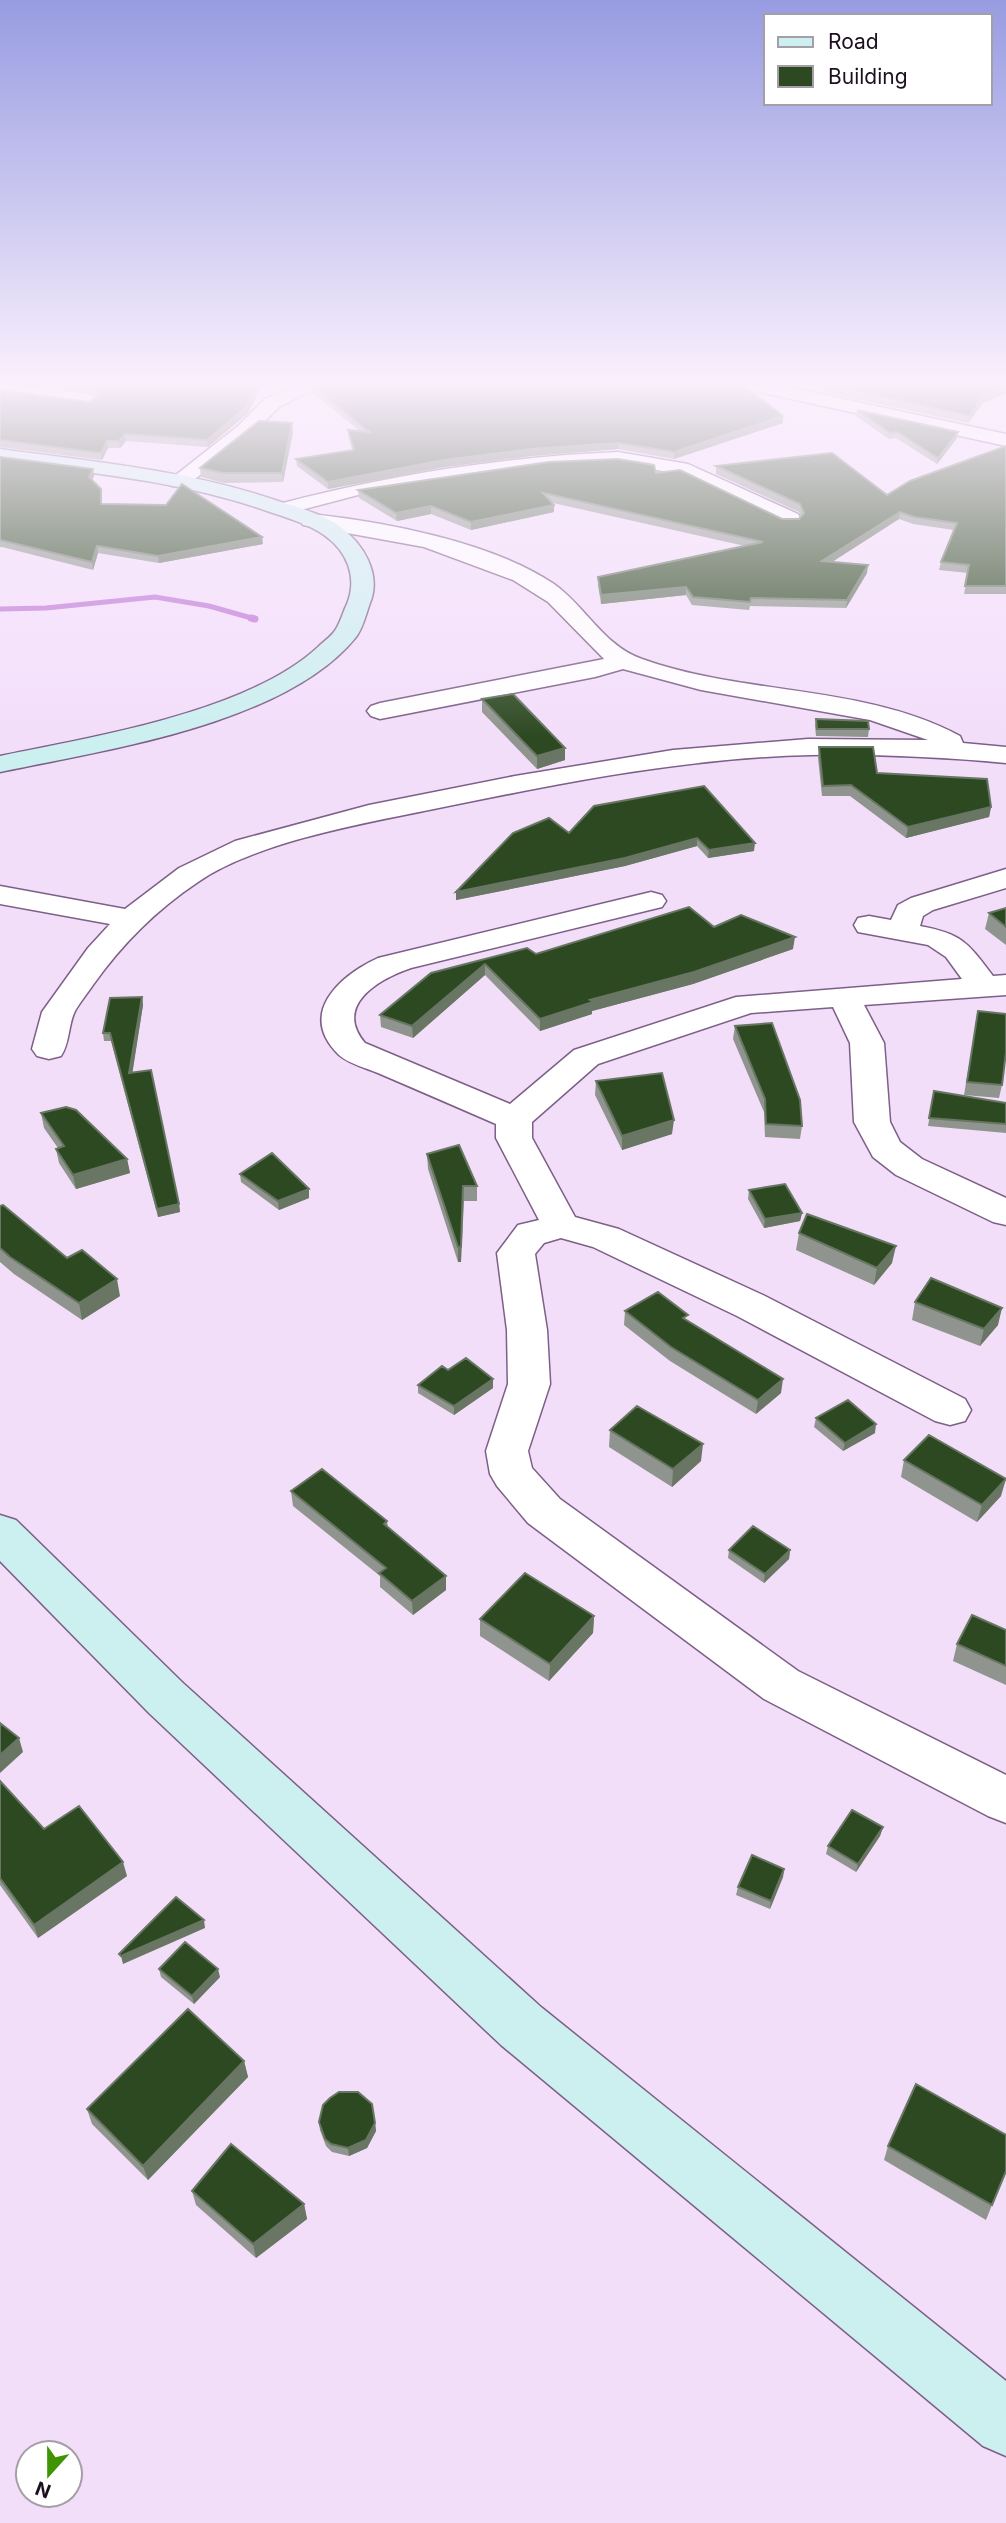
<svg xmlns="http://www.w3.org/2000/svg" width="1006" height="2523" font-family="Inter,sans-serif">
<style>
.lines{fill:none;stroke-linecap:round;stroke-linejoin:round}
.stream-far1{stroke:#bf79d6;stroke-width:5}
.stream{stroke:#bf79d6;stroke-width:7}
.street-casing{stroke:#7d5f87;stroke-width:3}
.secondary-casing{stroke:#7d5f87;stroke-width:3}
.street{fill:#fff;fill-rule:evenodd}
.secondary{fill:#cceff0;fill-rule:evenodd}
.wall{fill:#90948e}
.shaded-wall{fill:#687663}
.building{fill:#2d4922;stroke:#687663;stroke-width:2}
</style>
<rect width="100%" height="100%" fill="#f3defa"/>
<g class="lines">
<path class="stream-far1" d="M0,609L46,608L155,597L209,606L255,619"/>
<path class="stream" d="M251,618L255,619"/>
<defs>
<path id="street" d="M301,383H326L279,407L252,434L186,486H172L169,482L172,478L238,426L265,399Z
M732,383H769L1006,434V446L741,388Z
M0,384L90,394L99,400L90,406L0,394Z
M618,452L688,464L798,514L801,519L798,524H782L676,473L618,464L549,467L416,485L358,495L282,515L275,513L272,509L275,505C387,475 502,457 618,452Z
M311,514C385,522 492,542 554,584C586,607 604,646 642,659C745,696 863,684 960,736L963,743L1006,747V763C941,757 876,754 811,755C681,758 551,785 424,811C358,824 252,844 198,882C156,910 122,944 93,985C87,994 80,1002 75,1011C68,1025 70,1043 61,1056L49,1059L37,1056L32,1049L42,1012L88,948L110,924L0,904V886L125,909L179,868L235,841L369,805L515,776L673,750L808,739L928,740L870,720L701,690L623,669L595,677L380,719L371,716L367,711L371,706L380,703L604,659L548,602L513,580L424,547L303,525L300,520L303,515Z
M1006,869V888L933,910L923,916L920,926C963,934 968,943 993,976L1006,975V995L864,1005L884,1043L890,1122L900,1142L922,1159L1006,1198V1225L993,1222L896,1175L873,1157L854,1122L850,1043L833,1007L751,1013L598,1064L532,1122V1138L575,1217L619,1229L765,1296L965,1399L971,1410L965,1421L950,1425L935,1421L737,1316L593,1247L561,1238L544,1243L535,1254L547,1330L550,1384L528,1451L532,1468L560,1499L798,1671L1006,1775V1823L988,1816L764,1699L528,1523L497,1486L490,1474L486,1451L508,1384L507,1330L497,1253L518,1225L539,1220L496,1138V1124C457,1107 418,1090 378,1073C366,1068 349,1064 339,1055C297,1014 339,976 378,958L651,892L662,895L666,901L662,907L411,968C379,979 333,1005 365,1043L510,1104L574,1050L736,997L962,979L946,957L928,945L858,932L854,925L858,918L869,916L891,920L898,905L911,898Z"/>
<path id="secondary" d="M0,449C94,462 190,470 281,502C300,508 322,514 339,526C363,543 382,574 370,603C366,614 363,628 356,637C286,724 105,750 0,772V756C93,737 248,712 318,647C324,641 332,636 336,629C341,621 343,612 347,604C358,577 347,551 324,535C308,524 288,518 270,512C183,481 91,473 0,461Z
M0,1515L16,1520L183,1683L541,2007L1006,2381V2456L983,2446L501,2045L149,1713L0,1561Z"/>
</defs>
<use href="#street" class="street-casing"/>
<use href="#secondary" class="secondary-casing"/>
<use href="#street" class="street"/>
<use href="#secondary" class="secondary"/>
</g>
<path class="wall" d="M19,383H263L248,413L208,447L126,441L120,448H108L102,460L0,447V390L89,402L97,397L91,392Z
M810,383H1006V393L983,403L968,423L822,392Z
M312,386L783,423L674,459L618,449L531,456L445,467L328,489L297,466L296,459L352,450L349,437L348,430L360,431L313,393Z
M857,410L958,432L957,438L937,464L896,438L889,439L856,416Z
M293,432L283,482L224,483L201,477L200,468Z
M1006,446V594H964L968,573L939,570L941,562L954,530L913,524L899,519L832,562L867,573L846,608L750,606L749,610L692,605L686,595L601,604L598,585V577L745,546L553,503L554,505V512L471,530L431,514L397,521L359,498L358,490L656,473L782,519H799L801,516L799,512L716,474V466L887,495Z
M0,457L94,476L92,480L101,489L102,504L263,544L159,563L98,553L93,570L2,547H0Z
M482,699L565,760L537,769L482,712Z
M816,719L869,729L868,737L816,736L815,726Z
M819,747L877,773L991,807L989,817L906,838L850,796H822L818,758Z
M594,806L754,851L708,858L697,846L625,866L456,900V892L569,833Z
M1006,908V945L985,929L989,913Z
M714,927L793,949L693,984L592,1011V1014L540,1031L485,975L413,1038L381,1027L380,1015L431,973L536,954Z
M142,997L143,1005L132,1073L179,1204L180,1212L158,1217L111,1041H104L103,1033Z
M978,1011L1002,1085L999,1098L964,1095Z
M735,1026L802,1126L800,1139L765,1137L764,1112L733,1039Z
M596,1081L672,1134L622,1150L595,1095Z
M934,1091L1006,1103V1133L928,1126Z
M41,1113L127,1159L130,1173L76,1189L59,1163L56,1149L58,1148L44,1128Z
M427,1154L477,1186V1201H464L461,1262H458L428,1169Z
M240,1174L309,1198L279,1210L241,1182Z
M749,1190L802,1213L800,1221L764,1228L748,1199Z
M0,1206L67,1258L120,1296L82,1320L14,1274L0,1262Z
M799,1233L892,1263L874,1285L796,1250Z
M915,1302L998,1325L980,1346L912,1320Z
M625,1311L687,1321L781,1393L756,1414L670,1361L624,1325Z
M448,1370L493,1388L454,1415L418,1393V1385Z
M816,1418L875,1433L843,1451L814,1427Z
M610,1430L701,1461L672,1487L609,1447Z
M904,1460L1001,1496L977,1522L901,1477Z
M291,1491L387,1521L388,1527L446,1576V1590L413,1615L380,1587V1576L293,1506Z
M729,1550H790L789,1559L764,1583L728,1558Z
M594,1616L593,1633L549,1681L480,1636V1619Z
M1006,1630V1685L953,1661L957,1644Z
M0,1781L44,1829L127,1876L38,1938L0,1885Z
M883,1827L880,1836L856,1872L826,1854L828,1846Z
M784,1869L783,1877L770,1909L736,1895L738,1887Z
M159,1969L220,1977L194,2004L161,1977Z
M244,2061L248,2077L148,2180L92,2124L87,2109Z
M319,2122L375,2123L376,2131L367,2148L349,2156L332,2152L326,2146L320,2130Z
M888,2146L992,2205L986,2220L884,2160Z
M192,2191L304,2204L307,2219L256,2258L196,2205Z"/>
<path class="shaded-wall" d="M259,383H263L248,413L208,447L207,440Z
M1006,386V393L983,403L968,423L969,416L984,396Z
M783,416V423L674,459V452Z
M292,423L293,432L283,482L282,473Z
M958,432L957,438L937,464L938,458Z
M125,434L126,441L120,448L119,441Z
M107,441L108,448L102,460L101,453Z
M618,443V449L531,456L445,467L328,489V482L444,460L531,449Z
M93,469L94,476L90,485L89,477Z
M554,505V512L471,530V522Z
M431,506V514L397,521L396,513Z
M900,512L899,519L821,569L822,561Z
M262,537L263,544L159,563L158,556Z
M97,546L98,553L93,570L92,562Z
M868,565L867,573L846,608L847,600Z
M686,587V595L601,604V595Z
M565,748V760L537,769V756Z
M991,807L989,817L906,838L908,827Z
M697,838V846L625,866L456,900V892Z
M755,843L754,851L708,858L709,850Z
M795,937L793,949L693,984L592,1011V1014L540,1031V1019L590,1000Z
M485,964V975L413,1038L412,1026Z
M142,997L143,1005L131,1082L129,1073Z
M674,1120L672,1134L622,1150V1136Z
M127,1159L130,1173L76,1189L73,1175Z
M463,1186L461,1262H458V1247Z
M309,1189V1198L279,1210L278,1201Z
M179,1204L180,1212L158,1217L157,1209Z
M802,1213L800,1221L764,1228L765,1219Z
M896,1246L892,1263L874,1285L877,1268Z
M117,1279L120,1296L82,1320L79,1303Z
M1002,1308L998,1325L980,1346L984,1329Z
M493,1379V1388L454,1415V1406Z
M783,1379L781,1393L756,1414L758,1400Z
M876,1424L875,1433L843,1451L845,1443Z
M703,1444L701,1461L672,1487L673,1469Z
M1006,1479L1001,1496L977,1522L982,1505Z
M790,1550L789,1559L764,1583L765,1574Z
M446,1576V1590L413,1615L412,1601Z
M594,1616L593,1633L549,1681L550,1664Z
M19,1738L23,1752L0,1773V1755Z
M883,1827L880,1836L856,1872L858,1864Z
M123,1862L127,1876L38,1938L34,1925Z
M784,1869L783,1877L770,1909L771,1901Z
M204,1920L205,1928L123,1964L121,1956Z
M218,1969L220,1977L194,2004L192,1996Z
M244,2061L248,2077L148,2180L143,2166Z
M375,2123L376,2131L367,2148L349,2156L348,2148Z
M304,2204L307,2219L256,2258L253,2244Z"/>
<path class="building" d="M75,383H259L247,406L207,440L125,434L119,441H107L101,453L0,440V390L89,402L101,394L91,385Z
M318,383H740L783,416L674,452L618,443L531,449L444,460L328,482L296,459L354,450L348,430L369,432L312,386Z
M821,383H1006V386L984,396L969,416Z
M857,410L958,432L938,458L897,432L890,433Z
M259,421L292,423L282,473H223L200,468Z
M1006,446V586H965L969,565L941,562L957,523L914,517L900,512L822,561L868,565L847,600L751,598L750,602L693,597L686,587L601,595L598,577L763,542L543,493L554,505L471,522L431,506L396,513L358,490L549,462L618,459L654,465L656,473L680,470L782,519H799L804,513L800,504L716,466L832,453L887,495L910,481Z
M0,457L93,469L89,477L101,489V504L166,505L182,484L262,537L158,556L97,546L92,562L0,540Z
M513,694L565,748L537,756L482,699Z
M816,719L868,721L869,729H817Z
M819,747H873L877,773L987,779L991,807L908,827L851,785L823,786Z
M704,786L755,843L709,850L697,838L625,858L456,892L513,833L549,818L569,833L594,806Z
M689,907L714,927L741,915L795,937L694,972L590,1000L593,1002L540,1019L485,964L412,1026L380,1015L431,973L527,948L536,954Z
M1006,908V927L989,913Z
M142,997L129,1073L151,1070L179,1204L157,1209L110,1033H103L110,998Z
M978,1011L1006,1014V1052L1002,1085L967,1082Z
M772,1023L800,1100L802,1126L766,1124L765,1099L735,1026Z
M662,1073L674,1120L622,1136L596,1081Z
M934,1091L1006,1103V1124L929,1118Z
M66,1107L76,1110L127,1159L73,1175L56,1149L64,1146L41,1113Z
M459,1145L477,1186H463L461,1247H458L427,1154Z
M272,1153L309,1189L278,1201L240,1174Z
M785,1184L802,1213L765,1219L749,1190Z
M3,1205L67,1258L82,1250L117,1279L79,1303L10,1257L0,1248V1206Z
M807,1214L896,1246L877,1268L799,1233Z
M931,1278L1002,1308L984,1329L915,1302Z
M658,1292L688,1315L683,1318L783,1379L758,1400L671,1347L625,1311Z
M466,1358L493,1379L454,1406L418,1385L442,1366L448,1370Z
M848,1400L876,1424L845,1443L816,1418Z
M637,1406L703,1444L673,1469L610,1430Z
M929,1435L1006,1479L982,1505L904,1460Z
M322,1469L387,1521L384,1524L446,1576L412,1601L379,1573L386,1568L291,1491Z
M753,1526L790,1550L765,1574L729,1550Z
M525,1573L594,1616L550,1664L480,1619Z
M972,1615L1006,1630V1666L957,1644Z
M0,1723L19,1738L0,1755Z
M0,1781L44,1829L79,1806L123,1862L34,1925L0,1878Z
M852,1810L883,1827L858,1864L828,1846Z
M752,1855L784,1869L771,1901L738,1887Z
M176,1897L204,1920L121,1956L119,1954Z
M185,1942L218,1969L192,1996L159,1969Z
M188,2009L244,2061L143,2166L87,2109Z
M916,2084L1006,2135V2171L992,2205L888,2146Z
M339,2092H358L372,2104L375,2123L366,2140L348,2148L331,2144L325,2139L319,2122L323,2105L330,2098Z
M231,2144L304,2204L253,2244L192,2191Z"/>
<linearGradient id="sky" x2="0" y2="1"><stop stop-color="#979ce1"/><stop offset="0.52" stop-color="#faf0fd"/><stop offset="1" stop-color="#faf0fd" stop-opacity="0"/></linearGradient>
<rect width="1006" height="737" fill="url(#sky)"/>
<rect x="764" y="14" width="228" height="91" fill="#ffffff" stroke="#a49fa6" stroke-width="2"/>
<rect x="778" y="37" width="35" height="10" fill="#cceff0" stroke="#a49fa6" stroke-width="2"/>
<text x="828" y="49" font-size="21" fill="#1c1020">Road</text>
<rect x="778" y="66" width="35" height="21" fill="#2d4922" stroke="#a49fa6" stroke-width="2"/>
<text x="828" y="84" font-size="21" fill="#1c1020">Building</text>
<g transform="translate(49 2474) rotate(201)"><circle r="33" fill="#ffffff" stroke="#a49fa6" stroke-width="2"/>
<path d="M0-5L12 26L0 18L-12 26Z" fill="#3f9401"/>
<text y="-10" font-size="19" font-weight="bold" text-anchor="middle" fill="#1c1020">N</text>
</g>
</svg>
